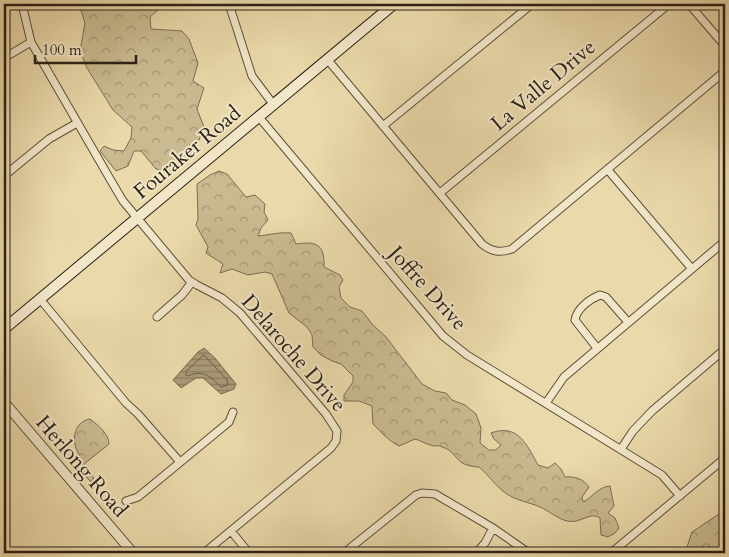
<svg xmlns="http://www.w3.org/2000/svg" width="729" height="557" font-family="Cardo,serif">
<style>
.forest{fill:url(#forest-crowns);stroke:#7a6e53}
.water{fill:url(#water-rules);stroke:#776a50}
.lines{fill:none;stroke-linecap:round;stroke-linejoin:round}
.shore{stroke:#6a5e46;stroke-width:1}
.minor-casing{stroke:#5b4f3a;stroke-width:9}
.tertiary-casing{stroke:#5b4f3a;stroke-width:11}
.secondary-casing{stroke:#2b2115;stroke-width:12}
.minor{stroke:#f1e6c8;stroke-width:7}
.tertiary{stroke:#f1e6c8;stroke-width:9}
.secondary{stroke:#f1e6c8;stroke-width:10}
.labels{text-anchor:middle;stroke-width:4;stroke-linejoin:round;paint-order:stroke}
.street-label{font-size:21px;fill:#2b2115;stroke:#f1e6c8}
</style>
<defs>
<pattern id="forest-crowns" width="20" height="18" patternUnits="userSpaceOnUse" patternTransform="scale(1.25)"><rect width="20" height="18" fill="#caba91"/><path d="M2 6a3 3 0 1 1 6 0M12 15a3 3 0 1 1 6 0" fill="none" stroke="#a49775"/></pattern>
<pattern id="water-rules" width="6" height="5" patternUnits="userSpaceOnUse" patternTransform="scale(1.25)"><rect width="6" height="5" fill="#a99a77"/><path d="M0 2.5h6" fill="none" stroke="#8a7d60"/></pattern>
</defs>
<rect width="100%" height="100%" fill="#ead9aa"/>
<filter id="stains"><feTurbulence type="fractalNoise" baseFrequency=".004" numOctaves="4"/><feColorMatrix values="0 0 0 0 .2 0 0 0 0 .09 0 0 0 0 .02 0 0 0 .5 -.17"/></filter>
<radialGradient id="worn" r=".72"><stop offset=".6" stop-color="#630" stop-opacity="0"/><stop offset="1" stop-color="#630" stop-opacity=".3"/></radialGradient>
<path class="forest" d="M79,4H165L150,17L151,29L182,31L189,39L198,63L193,81L204,88L197,109L204,127C198,146 188,160 173,173L156,169L141,151H134L128,166L116,171L100,151L104,146L113,150L124,151L131,138L132,127L113,110L87,68L80,51L85,23Z
M219,171L227,174L246,197L255,195L265,204L264,212L268,220L261,228L258,236C270,235 278,232 291,233L296,244C316,241 325,244 324,267L340,275L343,280L339,287L341,298L350,307L362,311L372,324L386,337L422,384L435,391L446,393L452,400L465,405L476,414L481,428L480,443L489,450H496L501,445L494,439L491,433C518,423 527,445 538,465L548,468L555,463L561,469L565,477C575,476 583,479 589,487L582,497L583,502C593,497 598,487 610,486L614,506L608,513L615,518L619,528L615,533L608,537L601,535L600,518C590,511 581,524 567,521C558,519 549,511 540,507C529,502 517,501 507,494C496,487 489,475 479,467C453,466 459,452 442,447C439,445 438,446 434,446C428,445 421,441 415,439L399,446C389,441 381,432 373,424L372,406L359,401H344V395L353,382V376L341,364L332,361L321,355L313,347L312,335L307,327L289,313L272,274L265,272L248,275L232,269L220,273L223,264L206,253L208,247L196,225L198,219L197,184L210,175Z
M90,419C98,425 109,434 109,444L84,464V468L94,478L91,482L77,467L80,456C71,444 72,422 90,419Z
M725,510V553H682L687,547L692,532Z"/>
<path class="water" d="M204,348L215,358L236,384L234,389L221,394L203,378H196L181,388L173,380L198,352Z"/>
<g class="lines">
<path class="shore" d="M204,355L227,380L228,385L221,387C211,377 203,369 188,376L186,375V372Z"/>
<defs>
<path id="minor" d="M22,4L31,42L110,179L123,201L189,280L197,285L222,298L240,313L326,414L337,431L336,441L331,448L204,553
M229,4L252,76L273,104
M689,4L725,46
M4,58L31,42
M327,59L482,244C492,252 500,253 512,249L725,71
M258,116L443,336L467,355L662,475L680,496
M383,126L532,4
M608,170L692,269
M4,176L49,139L77,123
M440,193L669,4
M40,299L126,403L138,414L180,462
M157,317L182,295L192,282
M597,348L575,320C577,308 590,299 600,295L606,297L628,322
M546,403L564,377L725,241
M621,449L633,431L652,411L725,349
M126,501L138,497L229,422L233,412
M231,531L249,553
M344,553L416,495L422,493L435,494L493,528L529,553
M476,553L485,543L493,528
M611,553L725,458"/>
<path id="tertiary" d="M4,402L133,553"/>
<path id="secondary" d="M4,329L394,4"/>
</defs>
<use href="#minor" class="minor-casing"/>
<use href="#tertiary" class="tertiary-casing"/>
<use href="#secondary" class="secondary-casing"/>
<use href="#minor" class="minor"/>
<use href="#tertiary" class="tertiary"/>
<use href="#secondary" class="secondary"/>
</g>
<g class="labels">
<g class="street-label">
<text transform="translate(543 85) rotate(-40)" y="7">La Valle Drive</text>
<text transform="translate(187 152) rotate(-40)" y="7">Fouraker Road</text>
<text transform="translate(428 288) rotate(48)" y="7">Joffre Drive</text>
<text transform="translate(294 353) rotate(49)" y="7">Delaroche Drive</text>
<text transform="translate(82 466) rotate(49)" y="7">Herlong Road</text>
</g>
</g>
<rect width="729" height="557" fill="none" stroke="#ead9aa" stroke-width="20"/>
<rect x="5" y="5" width="719" height="547" fill="none" stroke="#2b2115" stroke-width="2.5"/>
<rect x="10" y="10" width="709" height="537" fill="none" stroke="#2b2115"/>
<path d="M35 55v8h101v-8" fill="none" stroke="#2b2115" stroke-width="2.5"/>
<text x="42" y="55" font-size="15" fill="#2b2115" stroke="#f1e6c8" stroke-width="4" paint-order="stroke">100 m</text>
<rect width="100%" height="100%" filter="url(#stains)"/>
<rect width="100%" height="100%" fill="url(#worn)"/>
</svg>
